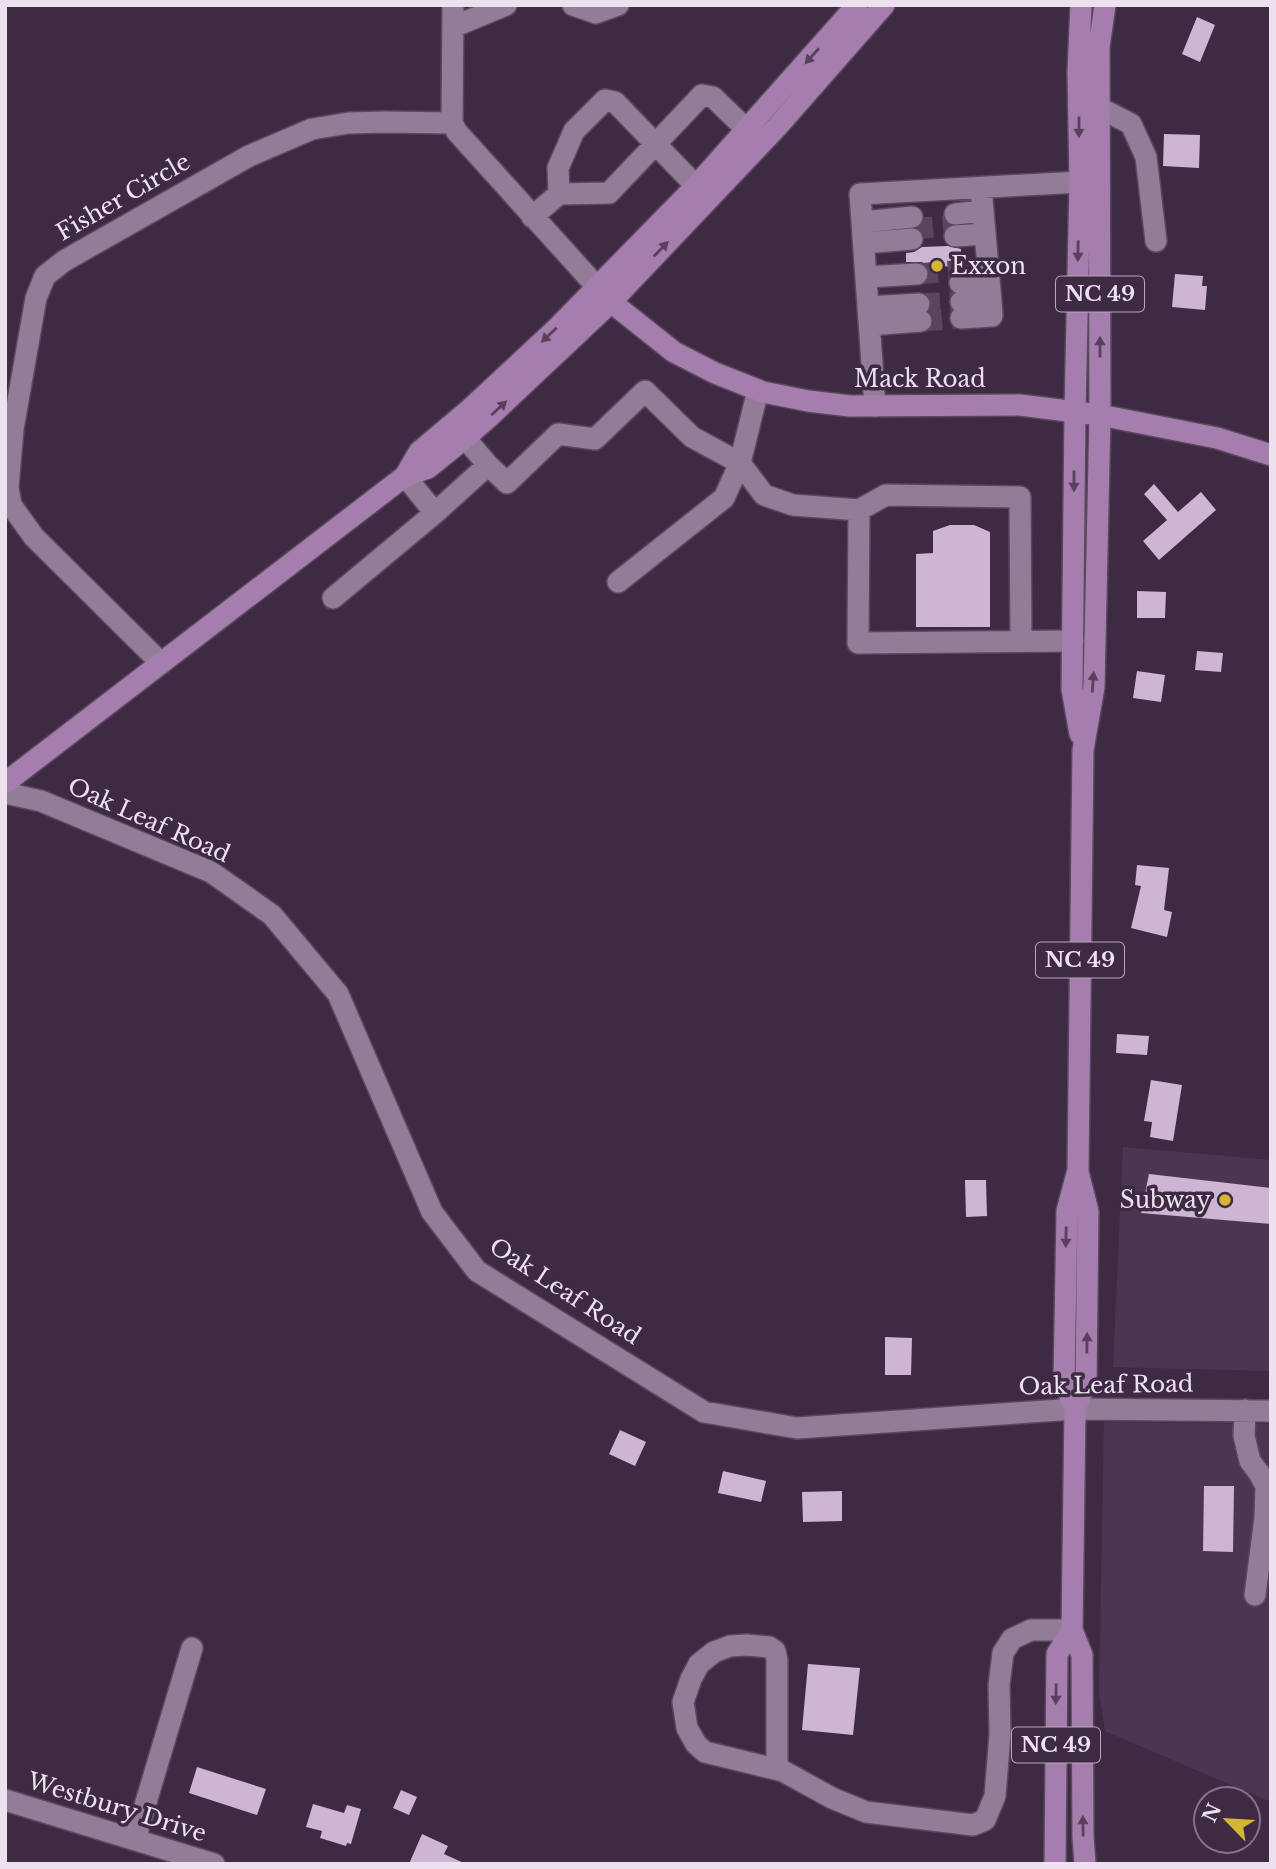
<svg xmlns="http://www.w3.org/2000/svg" width="1276" height="1869" font-family="'Libre Baskerville',serif">
<style>
.built{fill:#4c3552}
.building{fill:#cdb5d3}
.lines{fill:none;stroke-linecap:round;stroke-linejoin:round}
.minor-tunnel{stroke:#58465d;stroke-width:21;stroke-dasharray:21 10;stroke-linecap:butt}
.minor-casing{stroke:#58495d;stroke-width:24}
.major-casing{stroke:#58495d;stroke-width:24}
.minor{stroke:#927c97;stroke-width:21}
.major{stroke:#a57eae;stroke-width:21}
.oneway{fill:#58405e}
.poi-dot{fill:#d5b535;stroke:#3e2b43;stroke-width:2.5}
.labels{text-anchor:middle;stroke-width:7;stroke-linejoin:round;paint-order:stroke}
.shield{fill:#3e2b43;stroke:#b8aabc;stroke-width:2}
.shield-label{font-size:21px;font-weight:bold;fill:#ede1f0}
.street-label{font-size:23px;fill:#ede1f0;stroke:#3e2b43}
.poi-label{font-size:23px;fill:#ede1f0;stroke:#3e2b43;text-anchor:start}
</style>
<rect width="100%" height="100%" fill="#3e2b43"/>
<path class="built" d="M1123,1147L1271,1160V1371L1113,1367Z
M1104,1422L1271,1424V1802L1105,1731L1099,1692Z"/>
<path class="building" d="M1197,17L1215,25L1200,62L1182,54Z
M1164,134L1200,135L1199,168L1163,166Z
M948,246L961,249V266L928,267L922,262H906V253L914,252L922,247Z
M1175,274L1203,276L1202,286H1207L1205,310L1172,307Z
M1154,484L1178,512L1201,492L1216,510L1159,560L1143,541L1167,520L1144,494Z
M950,525H974L990,532V627H916V554L933,553V531Z
M1137,591L1166,592L1165,618H1137Z
M1197,651L1223,653L1221,672L1195,670Z
M1137,671L1165,675L1161,702L1133,698Z
M1137,865L1169,868L1164,910L1172,912L1167,937L1131,928L1141,886L1135,885Z
M1117,1034L1149,1036L1147,1055L1116,1053Z
M1151,1080L1182,1085L1173,1141L1150,1137L1152,1122L1144,1121Z
M1149,1174L1271,1188V1224L1141,1213Z
M965,1180H986L987,1216L966,1217Z
M885,1337L912,1338L911,1375H885Z
M620,1430L646,1442L635,1466L609,1454Z
M723,1471L766,1481L761,1502L718,1493Z
M1204,1486H1234L1233,1552L1203,1551Z
M842,1491V1521L803,1522L802,1492Z
M808,1664L860,1668L853,1735L802,1730Z
M197,1767L266,1789L257,1815L189,1793Z
M401,1790L417,1797L409,1815L393,1808Z
M313,1804L344,1813L347,1805L361,1809L351,1844L347,1843L346,1846L320,1838L322,1831L306,1827Z
M422,1834L448,1846L444,1854L466,1864H409Z"/>
<g class="lines">
<path class="minor-tunnel" d="M912,229L955,225
M917,274L988,268
M919,304L961,302
M921,321L961,318"/>
<defs>
<path id="minor" d="M573,5L596,13L618,5
M453,27L506,5
M1098,107L1131,124L1146,157L1156,241
M452,123L457,132L597,287
M452,123L453,5
M559,194L558,168L574,131L605,100L615,102L696,186
M955,214L983,211
M532,217L559,194L609,193L702,95L713,97L747,130
M863,222L912,217
M955,236L985,234
M864,243L912,239
M866,277L917,274
M960,283L988,280
M961,302L991,301L981,188
M868,307L919,304
M961,318L992,316L991,301
M870,325L921,321
M875,406L860,194L1080,182
M488,465L507,483L558,434L595,439L645,391L692,437L740,463L758,390
M859,510L886,495L1020,497L1021,641
M435,513L488,465L465,438
M618,582L724,498L740,463L764,495L793,505L859,510L858,643L1073,641
M333,598L435,513L405,476
M161,663L34,537L11,505L8,487L13,429L36,298L45,276L64,261L249,156L312,129L349,123L385,122L452,123
M5,793L41,801L211,872L272,915L338,994L432,1212L477,1271L704,1412L797,1428L1075,1409L1271,1411
M1245,1410L1244,1436L1250,1461L1259,1473L1266,1486L1265,1518L1255,1595
M777,1769V1660L775,1651L769,1647L747,1645L730,1646L714,1652L699,1664L691,1679L683,1702L687,1728L696,1744L705,1752L783,1771L832,1798L866,1812L973,1825L985,1820L995,1796L1000,1734L999,1685L1003,1653L1012,1639L1031,1630H1072
M5,1800L214,1864
M135,1839L192,1648"/>
<path id="major" d="M597,287L611,302L674,352L715,373L763,392L808,401L850,406L1020,405L1100,415L1217,438L1271,455
M405,476L419,452L470,409L556,329L696,186L857,5
M1080,734L1072,689L1075,412L1080,182L1078,72L1081,5
M5,783L405,476L428,468L465,438L489,417L611,302L777,127L884,5
M1075,1409L1086,1383L1088,1211L1078,1172
M1055,1864L1057,1654L1072,1630
M1085,1864L1083,1837L1082,1655L1072,1630L1075,1409L1064,1382L1067,1211L1078,1170L1083,750L1094,687L1100,415L1099,47L1105,5"/>
</defs>
<use href="#minor" class="minor-casing"/>
<use href="#major" class="major-casing"/>
<use href="#minor" class="minor"/>
<use href="#major" class="major"/>
</g>
<defs><path id="oneway-solid" d="M-6-.8H1V-3.2L6.5 0L1 3.2V.8H-6Z" transform="scale(1.75)"/></defs>
<g class="oneway">
<use href="#oneway-solid" transform="translate(812 56) rotate(132)"/>
<use href="#oneway-solid" transform="translate(1079 127) rotate(90)"/>
<use href="#oneway-solid" transform="translate(661 249) rotate(-46)"/>
<use href="#oneway-solid" transform="translate(1078 251) rotate(91)"/>
<use href="#oneway-solid" transform="translate(549 335) rotate(137)"/>
<use href="#oneway-solid" transform="translate(1100 347) rotate(-90)"/>
<use href="#oneway-solid" transform="translate(499 408) rotate(-43)"/>
<use href="#oneway-solid" transform="translate(1074 481) rotate(90)"/>
<use href="#oneway-solid" transform="translate(1093 682) rotate(-86)"/>
<use href="#oneway-solid" transform="translate(1066 1237) rotate(91)"/>
<use href="#oneway-solid" transform="translate(1087 1343) rotate(-89)"/>
<use href="#oneway-solid" transform="translate(1056 1694) rotate(91)"/>
<use href="#oneway-solid" transform="translate(1083 1826) rotate(-91)"/>
</g>
<g class="poi-dot">
<circle cx="937" cy="266" r="7"/>
<circle cx="1225" cy="1200" r="7"/>
</g>
<g class="labels">
<g class="shield">
<rect x="1056" y="276.5" width="88" height="35" rx="5"/>
<rect x="1036" y="942.5" width="88" height="35" rx="5"/>
<rect x="1012" y="1727.5" width="88" height="35" rx="5"/>
</g>
<g class="shield-label">
<text x="1100" y="301">NC 49</text>
<text x="1080" y="967">NC 49</text>
<text x="1056" y="1752">NC 49</text>
</g>
<g class="street-label">
<text transform="translate(123 197) rotate(-30)" y="8">Fisher Circle</text>
<text x="920" y="387">Mack Road</text>
<text transform="translate(149 820) rotate(24)" y="8">Oak Leaf Road</text>
<text transform="translate(565 1291) rotate(33)" y="8">Oak Leaf Road</text>
<text transform="translate(1106 1385) rotate(-1)" y="8">Oak Leaf Road</text>
<text transform="translate(117 1807) rotate(17)" y="8">Westbury Drive</text>
</g>
<g class="poi-label">
<text x="951" y="274">Exxon</text>
<text x="1211" y="1208" text-anchor="end">Subway</text>
</g>
</g>
<rect width="1276" height="1869" fill="none" stroke="#ede1f0" stroke-width="14"/>
<g transform="translate(1227 1820) rotate(295)"><circle r="33" fill="#3e2b43" stroke="#847488" stroke-width="2"/>
<path d="M0-5L12 26L0 18L-12 26Z" fill="#d5b535"/>
<text y="-10" font-size="19" font-weight="bold" text-anchor="middle" fill="#ede1f0">N</text>
</g>
</svg>
